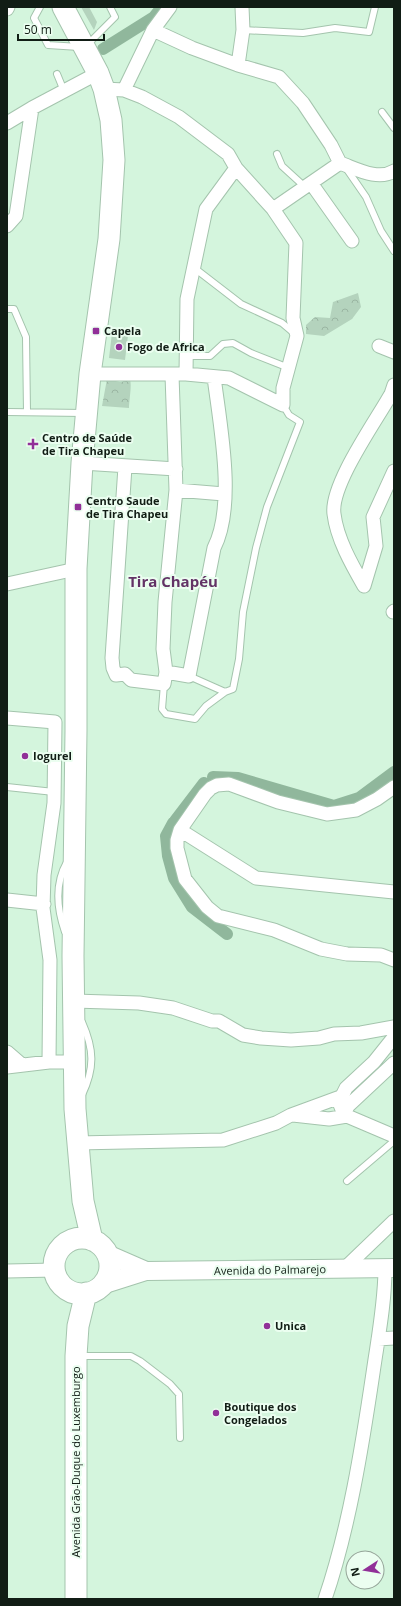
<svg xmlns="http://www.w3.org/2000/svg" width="401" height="1606" font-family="'Open Sans',sans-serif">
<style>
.green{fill:#b4d3bd}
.forest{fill:url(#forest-crowns)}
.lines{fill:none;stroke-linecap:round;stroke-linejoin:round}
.canal{stroke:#90b79c;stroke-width:12}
.lane-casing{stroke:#a4c4ad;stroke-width:8}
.street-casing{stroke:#a4c4ad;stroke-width:15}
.secondary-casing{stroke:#a4c4ad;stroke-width:20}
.primary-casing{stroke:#a4c4ad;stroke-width:23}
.lane{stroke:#fff;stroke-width:6}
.street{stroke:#fff;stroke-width:13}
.secondary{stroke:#fff;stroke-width:18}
.primary{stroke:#fff;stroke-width:21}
.poi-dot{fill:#913098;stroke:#ebfef0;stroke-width:1.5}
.labels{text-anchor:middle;stroke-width:4;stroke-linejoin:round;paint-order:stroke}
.poi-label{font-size:11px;font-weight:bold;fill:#111d15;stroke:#ebfef0;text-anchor:start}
.street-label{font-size:11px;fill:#111d15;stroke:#ebfef0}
.district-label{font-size:15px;font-weight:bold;fill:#633366;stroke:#ebfef0}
</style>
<defs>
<pattern id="forest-crowns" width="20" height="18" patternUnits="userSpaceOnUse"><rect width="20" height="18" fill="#b4d3bd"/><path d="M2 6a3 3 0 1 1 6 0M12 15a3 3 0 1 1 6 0" fill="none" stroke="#9ab5a2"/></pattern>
</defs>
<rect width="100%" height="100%" fill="#d4f5dd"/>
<path class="green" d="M81,7H89L97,22L94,30Z
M112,333L128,335L125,360L109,358Z"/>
<path class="forest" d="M358,293L361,307L352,319L324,336L306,334V325L315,317L330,318L333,302Z
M107,379L120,382L130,380C132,385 129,401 129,408L102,406Z"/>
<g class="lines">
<path class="canal" d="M103,49L154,17L162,7
M213,777L238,778L334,806L359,798L394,772
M175,821L204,783
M173,823L166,836L168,856L174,878L192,907L227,934"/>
<defs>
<path id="lane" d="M40,7L34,18L48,45L79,47
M243,30L303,33L335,28L369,32L375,7
M87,45L115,17L110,7
M57,74L64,91
M382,112L394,128
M277,154L282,166L305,187
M346,168L366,197L381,231L394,251
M193,267L241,304L282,323L295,334
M8,309H14L26,337L27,412
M186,356H210L223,344L233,343L251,353L289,368
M7,412L84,413
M189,676L225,692L233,689L239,659L243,612L256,548L267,507L300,422L289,415L283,405
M164,684L162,709L166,714L195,719L206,706L225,692
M7,787L54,792
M65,932C57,909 55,883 67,862
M82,1022C94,1049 95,1068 82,1095
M347,1181L394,1141
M80,1356H131L140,1361L170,1384L179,1394L180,1438"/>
<path id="street" d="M7,9L8,7
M153,30L192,48L238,65L279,77L303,103L331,145L340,163C357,169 378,181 394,171
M238,65L243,30L242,7
M104,89L124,90L142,97L179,117L228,154L236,168L273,209L296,243L293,318L297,336L283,388V405L229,378L186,374
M124,90L153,30L170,7
M7,123L32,108L98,73
M311,183L352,241
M273,209L340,163
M7,226L16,216L32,108
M379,346L394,352
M90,374H186L187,299L206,209L236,168
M394,385L391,394C376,421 330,485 334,514C337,539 352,565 364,586L376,546L373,517L394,471
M82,463L176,469
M125,467L112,658L113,668L116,675L125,674L131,680L164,684L166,672L163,649L165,602L176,490L172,375
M176,490L224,494
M7,584L76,569
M393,612L394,611
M166,672L189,676L214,548C236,505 220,425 214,377
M7,718L55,722L54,803L44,875L43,908L50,960L49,1062
M394,787L377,799L356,810L327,814L278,802L229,784L217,785L211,788L205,794L180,830L177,840V848L185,879L207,907L218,916L274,930L321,949L347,954L381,955L394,960
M180,830L256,878L394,892
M7,900L44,904
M74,1001L139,1003L173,1008L212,1021H219L243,1035L261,1038L291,1040L319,1038L334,1034L361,1033L394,1027
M394,1037L374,1062L346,1088L339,1102L343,1112L347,1116L346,1110L348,1106L394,1063
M7,1052L22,1065
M7,1067L49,1062H74
M293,1115L329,1119L347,1116L394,1136
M77,1143L223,1140L276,1123L291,1115L340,1097
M344,1269L394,1221
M7,1271L55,1270
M378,1339L394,1338
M325,1599C349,1529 362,1447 373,1373C378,1338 385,1303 385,1268"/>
<path id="secondary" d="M107,1254L146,1271
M102,1285L146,1271L394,1268"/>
<path id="primary" d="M63,7L98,73L104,89L111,120L114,160L109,239L90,374L82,463L76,569V731L73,956L75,1109L83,1201L92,1240
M54 1266a28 28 0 1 1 56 0a28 28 0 1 1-56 0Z
M76,1599V1356L78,1326L86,1293"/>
</defs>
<use href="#lane" class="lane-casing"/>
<use href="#street" class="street-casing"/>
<use href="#secondary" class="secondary-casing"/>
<use href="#primary" class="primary-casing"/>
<use href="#lane" class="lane"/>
<use href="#street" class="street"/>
<use href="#secondary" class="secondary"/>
<use href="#primary" class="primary"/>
</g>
<g class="poi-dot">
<rect x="92" y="327" width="8" height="8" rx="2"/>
<circle cx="119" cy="347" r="4"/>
<path d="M31 438h4v4h4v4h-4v4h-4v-4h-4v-4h4z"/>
<rect x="74" y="503" width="8" height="8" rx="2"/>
<circle cx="25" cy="756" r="4"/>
<circle cx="267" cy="1326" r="4"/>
<circle cx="216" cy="1413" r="4"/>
</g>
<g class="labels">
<g class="poi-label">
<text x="104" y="335">Capela</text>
<text x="127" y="351">Fogo de Africa</text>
<text x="42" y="442">Centro de Saúde<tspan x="42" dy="13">de Tira Chapeu</tspan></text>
<text x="86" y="505">Centro Saude<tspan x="86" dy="13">de Tira Chapeu</tspan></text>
<text x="33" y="760">Iogurel</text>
<text x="275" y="1330">Unica</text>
<text x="224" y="1411">Boutique dos<tspan x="224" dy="13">Congelados</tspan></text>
</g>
<g class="street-label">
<text transform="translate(270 1270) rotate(-1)" y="4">Avenida do Palmarejo</text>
<text transform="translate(76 1462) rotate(-90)" y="4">Avenida Grão-Duque do Luxemburgo</text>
</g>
<g class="district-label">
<text x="173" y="587">Tira Chapéu</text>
</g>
</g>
<rect width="401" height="1606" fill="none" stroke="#111d15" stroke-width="16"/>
<g transform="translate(365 1570) rotate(258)"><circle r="19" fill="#ebfef0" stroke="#94a498"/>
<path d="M0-3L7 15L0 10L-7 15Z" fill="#913098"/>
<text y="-6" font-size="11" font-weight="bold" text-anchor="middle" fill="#111d15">N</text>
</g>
<path d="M18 34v6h86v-6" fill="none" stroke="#111d15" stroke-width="2"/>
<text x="24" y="34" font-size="12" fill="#111d15" stroke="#ebfef0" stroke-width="3" paint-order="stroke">50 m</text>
</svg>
